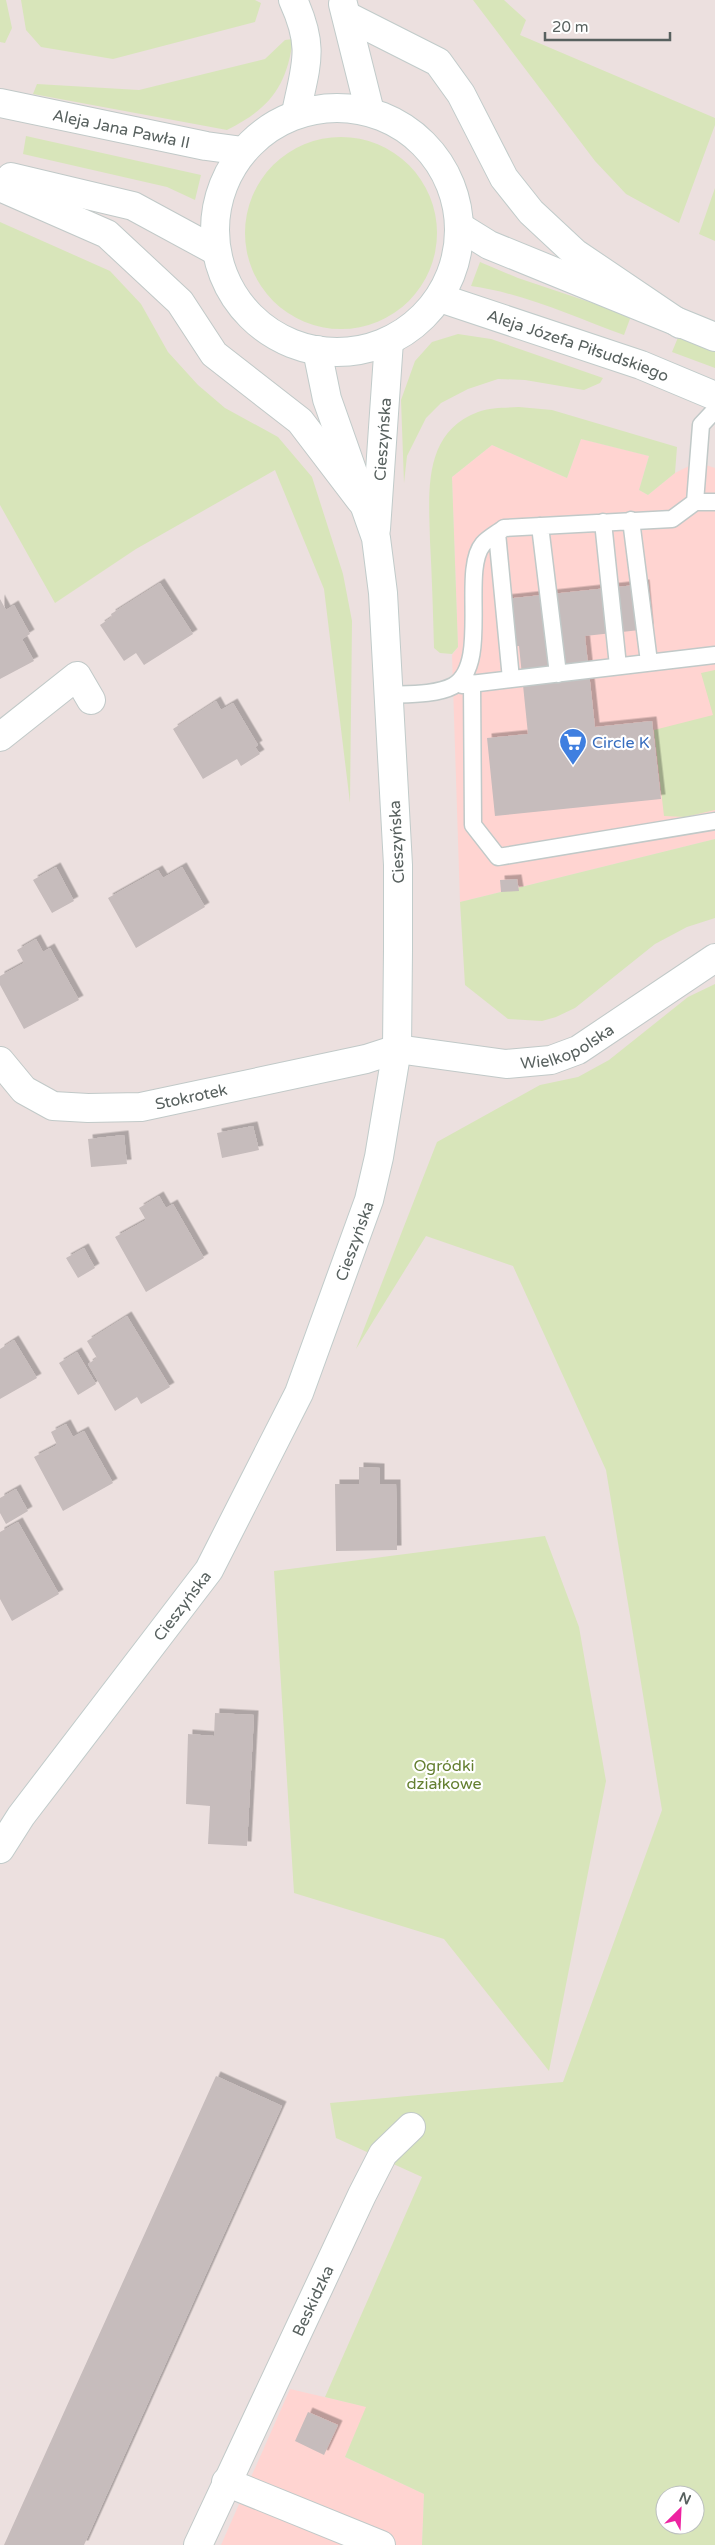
<svg xmlns="http://www.w3.org/2000/svg" width="715" height="2545" font-family="'Varela Round',sans-serif">
<style>
.commercial{fill:#ffd4d1}
.green{fill:#d8e5ba;fill-rule:evenodd}
.building{fill:#c6bcbc;filter:url(#shadow)}
.lines{fill:none;stroke-linecap:round;stroke-linejoin:round}
.service-casing{stroke:#c1c9c8;stroke-width:19}
.minor-casing{stroke:#c1c9c8;stroke-width:30}
.tertiary-casing{stroke:#c1c9c8;stroke-width:30}
.secondary-casing{stroke:#c1cbca;stroke-width:30}
.service{stroke:#fff;stroke-width:16}
.minor{stroke:#fff;stroke-width:28}
.tertiary{stroke:#fff;stroke-width:28}
.secondary{stroke:#fff;stroke-width:28}
.labels{text-anchor:middle;stroke-width:4.5;stroke-linejoin:round;paint-order:stroke}
.street-label{font-size:16px;fill:#58615f;stroke:#fff}
.shop-label{font-size:16px;fill:#366cbe;stroke:#fff;text-anchor:start}
.park-label{font-size:16px;fill:#647f30;stroke:#fff}
</style>
<defs>
<filter id="shadow"><feDropShadow dx="4.5" dy="-4.5" stdDeviation="0" flood-color="#0004"/></filter>
</defs>
<rect width="100%" height="100%" fill="#ece0df"/>
<path class="commercial" d="M581,439L649,456L639,490L648,495L675,473L697,462L715,468V839L460,902L452,655L458,647L452,477L492,445L567,478Z
M290,2389L367,2407L345,2457L424,2494L422,2545H221Z"/>
<path class="green" d="M0,0H6L12,28L5,43L0,42Z
M21,0H255L261,3L255,22L113,59L41,47L26,30Z
M473,0H504L526,20L520,35L715,118V125L679,223L626,194L595,161Z
M293,39C287,87 269,109 227,130L33,94L37,84L139,90L265,59L285,40Z
M26,136L201,175L195,200L167,187L23,154Z
M245 233a96 96 0 1 1 192 0a96 96 0 1 1-192 0Z
M715,188V241L699,234Z
M0,222L110,271L141,304L168,352L198,385L225,408L278,437L312,477L343,574L352,621L350,803L324,589L275,470L136,549L55,603L0,505Z
M480,262L518,278L631,316L624,335C574,317 523,293 471,286Z
M458,334L491,339L603,378L600,383L584,390L525,380L498,379L468,389L441,403L426,418L407,456L404,483L401,400L415,361L432,342Z
M679,335L715,348V368L672,352Z
M519,407L552,410L677,447L675,473L648,495L639,490L649,456L581,439L567,478L492,445L452,477L458,647L452,654L440,653L434,648C433,613 432,577 430,541C429,493 422,433 478,412C491,407 506,408 519,407Z
M715,670V810L685,817L664,816L654,730L713,715L701,673Z
M715,839V918L687,927L655,944L575,1008L556,1017L542,1021L508,1019L465,985L460,902Z
M715,984V2545H422L424,2494L345,2457L366,2407L325,2397L422,2177L336,2138L330,2103L563,2082L662,1810L606,1470L513,1266L426,1236L356,1349L437,1142L540,1085L578,1077L609,1060L688,997ZM665,2495H695V2525H665Z
M545,1536L579,1627L606,1781L549,2071L444,1939L294,1893L274,1571Z"/>
<path class="building" d="M160,583L193,634L144,665L136,653L124,661L100,625L112,617L111,614Z
M645,584L649,629L585,636L595,727L652,721L661,799L495,816L487,738L528,734L519,646L501,648L496,600Z
M0,599L6,610L14,605L30,634L22,639L34,661L0,679Z
M216,701L221,710L233,703L258,745L255,747L260,754L241,766L237,759L203,779L173,729Z
M56,867L74,901L52,913L33,880Z
M182,867L205,907L136,948L108,898L158,870L163,878Z
M517,879L519,891L501,892L500,880Z
M36,939L43,952L50,948L79,1000L24,1029L0,985V976L24,963L17,950Z
M253,1126L259,1150L222,1158L217,1133Z
M124,1135L127,1164L91,1167L88,1139Z
M159,1196L166,1208L173,1204L204,1258L146,1292L115,1237L146,1220L139,1208Z
M84,1248L95,1268L78,1278L66,1258Z
M127,1316L170,1387L141,1404L137,1397L115,1411L88,1364L97,1358L87,1341Z
M14,1340L37,1378L0,1399V1349Z
M77,1352L96,1384L78,1395L59,1363Z
M66,1424L73,1437L84,1431L113,1483L63,1511L34,1457L57,1445L51,1432Z
M359,1467L380,1468V1484H396L397,1550L336,1551L335,1484H359Z
M16,1489L28,1511L6,1524L0,1513V1498Z
M18,1522L59,1594L12,1621L0,1599V1532Z
M215,1713L254,1715L247,1846L208,1844L210,1806L186,1804L188,1734L214,1736Z
M216,2076L282,2106L219,2245L84,2545H4Z
M308,2412L338,2425L324,2455L295,2441Z"/>
<g class="lines">
<defs>
<path id="service" d="M695,502H715
M631,520L649,662
M603,522L618,666
M540,526L558,674
M497,533L511,679
M472,683L473,825L498,857L715,821
M462,685L715,655
M388,695C406,694 436,695 453,686C491,665 460,571 483,544C488,538 498,533 504,528L672,519L695,502L701,425L715,410"/>
<g id="minor">
<path d="M0,737L77,676L91,700"/>
<path id="s1" d="M0,1061L24,1090L53,1106L88,1108L141,1107L366,1059L397,1049L506,1064L551,1060L578,1050L715,958"/>
<path d="M226,2482L381,2545"/>
<path id="s2" d="M198,2545L362,2195L383,2154L411,2127"/>
</g>
<g id="tertiary">
<path id="s3" d="M0,103L206,146L243,151"/>
<path d="M11,177L133,206L216,251"/>
<path d="M0,187L107,234L180,302L214,354L300,421L361,501"/>
</g>
<g id="secondary">
<path d="M293,0C315,48 306,64 296,113"/>
<path d="M343,4L370,112"/>
<path d="M347,16L438,62L461,94L504,178L531,212L575,253L680,324"/>
<circle cx="337" cy="230" r="122"/>
<path d="M460,227L489,245L715,337"/>
<path id="s4" d="M440,298L641,365L715,396"/>
<path id="s5" d="M376,529L389,341"/>
<path id="s6" d="M0,1849L21,1816L209,1570L299,1393L369,1200L379,1157L397,1049L398,950V865L383,593L376,538L327,399L317,350"/>
</g>
</defs>
<use href="#service" class="service-casing"/>
<use href="#minor" class="minor-casing"/>
<use href="#tertiary" class="tertiary-casing"/>
<use href="#secondary" class="secondary-casing"/>
<use href="#service" class="service"/>
<use href="#minor" class="minor"/>
<use href="#tertiary" class="tertiary"/>
<use href="#secondary" class="secondary"/>
</g>
<defs>
<symbol id="supermarket-pin" viewBox="-11 -11 22 30"><path d="M0 17L-7.5 6A9.5 9.5 0 1 1 7.5 6Z" fill="#3f7fe0" stroke="#fff"/><path d="M-6-5.5h2.5l.6 2H6L4.5 2H-2.5L-4.4-4H-6ZM-1.5 3.2a1.3 1.3 0 1 0 .1 0ZM3 3.2a1.3 1.3 0 1 0 .1 0Z" fill="#fff"/></symbol>
</defs>
<g fill-rule="evenodd">
<use href="#supermarket-pin" x="557" y="726" width="32" height="43"/>
</g>
<g class="labels">
<g class="street-label">
<text dy="6" stroke="none"><textPath href="#s3" startOffset="124">Aleja Jana Pawła II</textPath></text>
<text dy="6" stroke="none"><textPath href="#s4" startOffset="146">Aleja Józefa Piłsudskiego</textPath></text>
<text dy="6" stroke="none"><textPath href="#s5" startOffset="90">Cieszyńska</textPath></text>
<text transform="translate(396 842) rotate(-93)" y="6">Cieszyńska</text>
<text dy="6" stroke="none"><textPath href="#s1" startOffset="596">Wielkopolska</textPath></text>
<text dy="6" stroke="none"><textPath href="#s1" startOffset="210">Stokrotek</textPath></text>
<text dy="6" stroke="none"><textPath href="#s6" startOffset="709">Cieszyńska</textPath></text>
<text dy="6" stroke="none"><textPath href="#s6" startOffset="304">Cieszyńska</textPath></text>
<text dy="6" stroke="none"><textPath href="#s2" startOffset="270">Beskidzka</textPath></text>
</g>
<g class="shop-label">
<text x="592" y="748">Circle K</text>
</g>
<g class="park-label">
<text x="444" y="1771">Ogródki<tspan x="444" dy="18">działkowe</tspan></text>
</g>
</g>
<g transform="translate(680 2510) rotate(24)"><circle r="24" fill="#ffffff" stroke="#bcc0bf"/>
<path d="M0-4L9 19L0 12L-9 19Z" fill="#ed23a1"/>
<text y="-8" font-size="14" font-weight="bold" text-anchor="middle" fill="#58615f">N</text>
</g>
<path d="M545 32v8h125v-8" fill="none" stroke="#58615f" stroke-width="2.5"/>
<text x="552" y="32" font-size="15" fill="#58615f" stroke="#ffffff" stroke-width="4" paint-order="stroke">20 m</text>
</svg>
